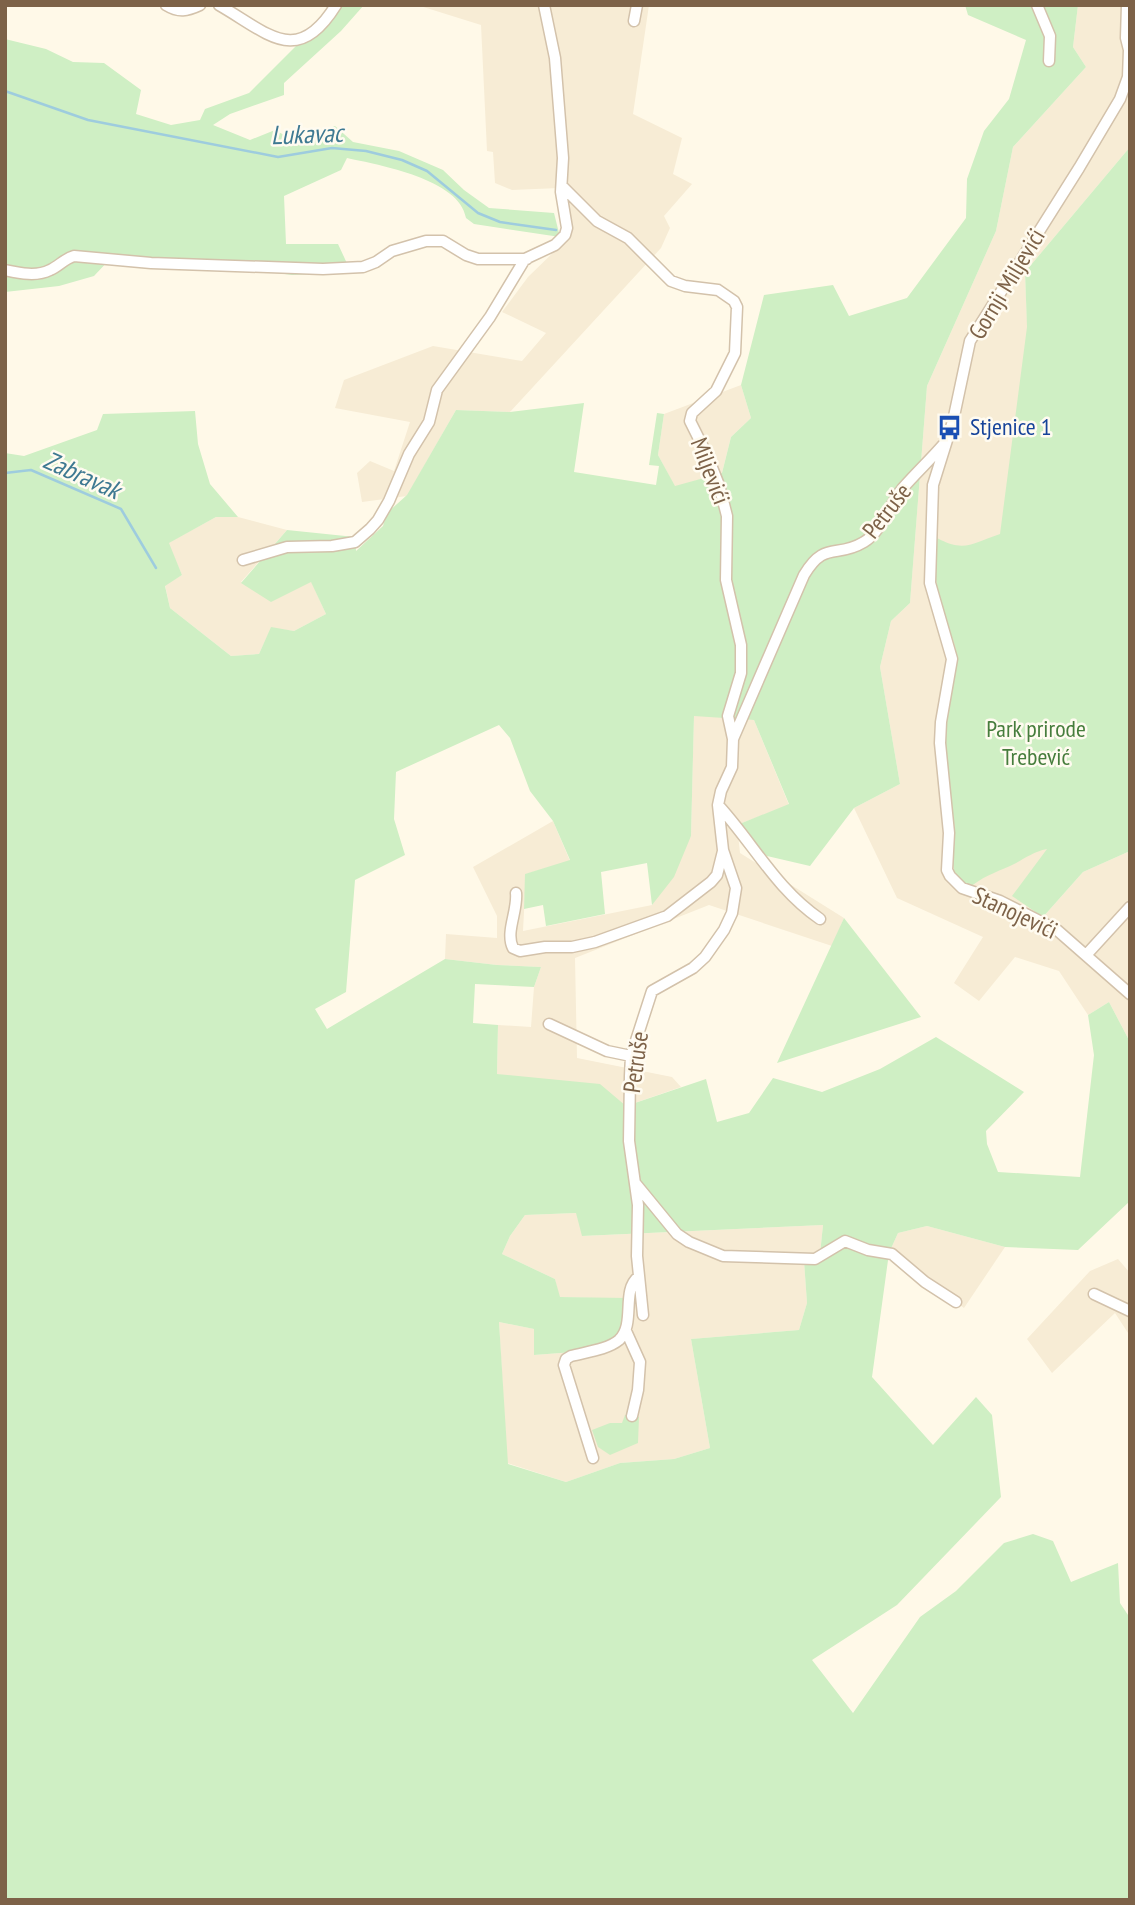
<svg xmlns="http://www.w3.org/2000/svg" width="1135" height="1905" font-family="'PT Sans Narrow',sans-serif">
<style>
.residential{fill:#f7ecd5}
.green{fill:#cfefc4;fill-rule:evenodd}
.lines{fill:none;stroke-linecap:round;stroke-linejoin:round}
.stream{stroke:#9eccde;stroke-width:2.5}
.minor-casing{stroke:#d3c2ab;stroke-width:13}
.minor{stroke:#fff;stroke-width:10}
.labels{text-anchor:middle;stroke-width:5;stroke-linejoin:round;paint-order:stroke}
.street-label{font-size:24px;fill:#7d6248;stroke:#fffbf0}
.transit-label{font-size:24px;fill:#164399;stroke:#fffbf0;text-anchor:start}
.park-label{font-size:24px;fill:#467d3c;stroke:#fffbf0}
.water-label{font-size:26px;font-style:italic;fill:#3e7992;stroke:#fffbf0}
</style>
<rect width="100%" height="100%" fill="#fff9e8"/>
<path class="residential" d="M417,5H649L633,114L682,138L673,174L692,184L664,216L670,228L661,248L510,412L456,410L407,496L362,502L357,473L370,461L394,471L410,422L335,408L344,380L433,346L522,361L546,333L502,312L528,277L563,243L559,188L512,190L495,183L493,152L487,151L481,25Z
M1078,5H1130V147L1025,272L1048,849L1043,917L1083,872L1130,851V1042L1109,1002L1088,1015L1059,971L1015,957L979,1001L954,983L983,937L897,898L854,808L900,784L880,667L891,621L910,603L927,386L996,231L1013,147L1086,67L1073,47Z
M741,385L751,418L731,437L722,473L675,487L658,455L664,414Z
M216,517H238L287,530L241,582L311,581L326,614L294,631L271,628L259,654L231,656L170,608L165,585L182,575L168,543Z
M694,715L754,720L789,805L737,825L740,853L844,918L832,946L709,905L575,958L577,1058L672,1077L681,1087L626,1106L497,1074L498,1025L531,1027L534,987L541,967L497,965L445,959L446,934L497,938V916L473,867L553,821L570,861L526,874L523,931L652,905L691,836Z
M577,1213L583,1236L823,1225L820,1254L804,1261L807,1303L799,1330L691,1339L710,1448L674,1459L620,1463L566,1482L507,1463L499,1322L534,1329V1355L574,1352L627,1299L559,1297L555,1279L502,1254L510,1236L525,1215Z
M927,1226L1005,1247L964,1308L889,1253L898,1233Z
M1118,1259L1130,1273V1336L1115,1313L1052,1373L1027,1339L1090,1271Z"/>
<path class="green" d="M328,5H364L341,31L284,83V95L230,114L213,125L250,140L275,130L297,142L335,126L353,142L399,151L443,170L464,190L489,208L554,213L560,237L474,224L466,218C460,179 379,165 347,158L341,170L284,196L286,244H338L351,272L292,275L186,261L111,258L94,276L59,286L5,292V39L46,49L73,62L104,63L141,90L136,114L171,125L200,120L205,109L249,93L319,23Z
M965,5H1078L1073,47L1086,67L1013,147L996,231L927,386L910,603L891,621L880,667L900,784L854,808L810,866L767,856L737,825L789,804L754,720L694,716L691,836L674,877L652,905L647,863L601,872L605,914L546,926L543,905L524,909L525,874L570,860L553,821L530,791L510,738L499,725L396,772L394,819L405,855L355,880L346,992L315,1009L327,1029L445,959L497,965L541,967L534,987L475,984L473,1023L498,1025L497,1074L600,1084L626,1106L706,1079L717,1122L749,1113L773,1078L822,1092L880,1069L936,1037L1024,1092L986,1131L987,1144L998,1172L1080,1177L1094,1055L1088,1015L1109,1002L1130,1042V1201L1078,1250L1005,1247L927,1226L898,1233L889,1253L872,1377L933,1445L976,1397L992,1415L1001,1497L897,1605L812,1660L853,1713L920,1617L956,1591L1004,1543L1033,1534L1053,1541L1071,1582L1118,1563L1120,1603L1130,1618V1900H5V453L24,456L97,430L103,414L195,411L198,444L210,484L238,517H216L169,543L182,575L165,586L170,608L231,656L259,654L271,627L294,631L326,614L311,582L271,602L241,583L287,530L355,537L356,551L383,526L387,513L407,495L456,410L510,412L584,403L574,472L656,485L659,466L649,465L657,413L664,414L658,455L675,486L722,473L731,437L751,418L741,385L764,295L833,285L849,316L907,298L966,218L967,179L984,131L1009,99L1026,40L968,15ZM576,1213L582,1236L823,1225L820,1254L804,1261L807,1303L799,1330L691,1339L710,1448L674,1459L620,1463L566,1482L508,1464L499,1322L534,1329V1355L574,1352L618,1339L625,1324L627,1298L560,1297L555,1279L502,1254L510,1236L525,1215Z
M1130,147V851L1083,872L1043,917L1012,896L1047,849C1032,852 1023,860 1010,866C994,873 982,877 969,888C942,873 958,847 954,821C949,784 940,747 946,710C950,691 958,672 956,652C955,640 947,628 944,617C936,590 933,566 937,538C965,553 972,543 1000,534L1027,327L1025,272Z
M844,918L921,1017L777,1063Z
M625,1415L639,1417L638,1443L610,1455L598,1447L592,1430L610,1423H622Z"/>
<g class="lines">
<path class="stream" d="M5,91L88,120L278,157L332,148L366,151L402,160L427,171L478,213L500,222L556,230
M5,473L31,470L121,509L156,568"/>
<defs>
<path id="minor" d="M166,5C179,13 187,11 200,5
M219,5C268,33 297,68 336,5
M1037,5L1050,36L1049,61
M1127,5L1126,38L1129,50L1128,77L1120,99L1079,168L970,341L953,421L933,485L930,583L952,659L941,722L940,743L949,833L947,870L950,876L962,888L1000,901L1057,930L1130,994
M634,21L637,5
M562,186L597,221L628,238L671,281L685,286L718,290L734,301L737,307L735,353L716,391L692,413L690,421L707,455L719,485L727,516L726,580L741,645V673L728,716L733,739L732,767L721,791L718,805L723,850L736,888L732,913L724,930L705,957L693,968L652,991L631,1056L630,1076L629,1141L638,1205L637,1256L643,1315
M5,270C19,273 36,277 50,270C59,266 64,259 74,256L151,263L323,269L363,267L376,262L392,251L426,241H443L466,255L478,259H527
M243,560L287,547L332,546L355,542L370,529L378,520L389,501L409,454L429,422L437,390L490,317L525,259L555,245L565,235L567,228L561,192L563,158L555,58L544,5
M733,739L804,575C825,540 836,559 864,542C882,531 889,505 902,489C915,474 930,460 943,445
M718,805C753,843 776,889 820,919
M516,893C518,911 505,932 513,948L520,951L545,947H572L595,942L667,916L711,882L717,875L723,851
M1087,954L1130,907
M549,1024L607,1051L631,1056
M636,1184L677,1234L689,1242L723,1256L815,1259L845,1241L868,1250L892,1254L925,1282L956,1302
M1094,1294L1130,1311
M626,1331L640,1362L638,1390L632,1416
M593,1458L564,1365L566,1359L571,1356C585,1352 607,1350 619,1340C636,1324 621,1291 638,1277"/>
</defs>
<use href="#minor" class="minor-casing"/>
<use href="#minor" class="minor"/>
</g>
<defs>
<symbol id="bus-bare" viewBox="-9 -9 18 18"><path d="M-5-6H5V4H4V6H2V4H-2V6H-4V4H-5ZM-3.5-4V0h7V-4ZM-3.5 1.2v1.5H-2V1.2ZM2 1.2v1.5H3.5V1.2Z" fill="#1a4fb4" stroke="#fffbf0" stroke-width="2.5" paint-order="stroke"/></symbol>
</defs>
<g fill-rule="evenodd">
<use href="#bus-bare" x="932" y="410" width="35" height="35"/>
</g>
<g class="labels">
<g class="street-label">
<text transform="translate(1007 284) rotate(-59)" y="8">Gornji Miljevići</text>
<text transform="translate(710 471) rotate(69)" y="8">Miljevići</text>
<text transform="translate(887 511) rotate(-52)" y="8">Petruše</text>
<text transform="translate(1015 913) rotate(25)" y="8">Stanojevići</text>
<text transform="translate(636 1062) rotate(-82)" y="8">Petruše</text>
</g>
<g class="transit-label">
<text x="970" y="435">Stjenice 1</text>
</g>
<g class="park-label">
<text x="1036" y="737">Park prirode<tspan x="1036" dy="28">Trebević</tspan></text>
</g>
<g class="water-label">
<text transform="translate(307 134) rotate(-2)" y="9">Lukavac</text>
<text transform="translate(82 475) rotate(24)" y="9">Zabravak</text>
</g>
</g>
<rect width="1135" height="1905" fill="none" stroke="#7d6248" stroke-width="14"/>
</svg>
